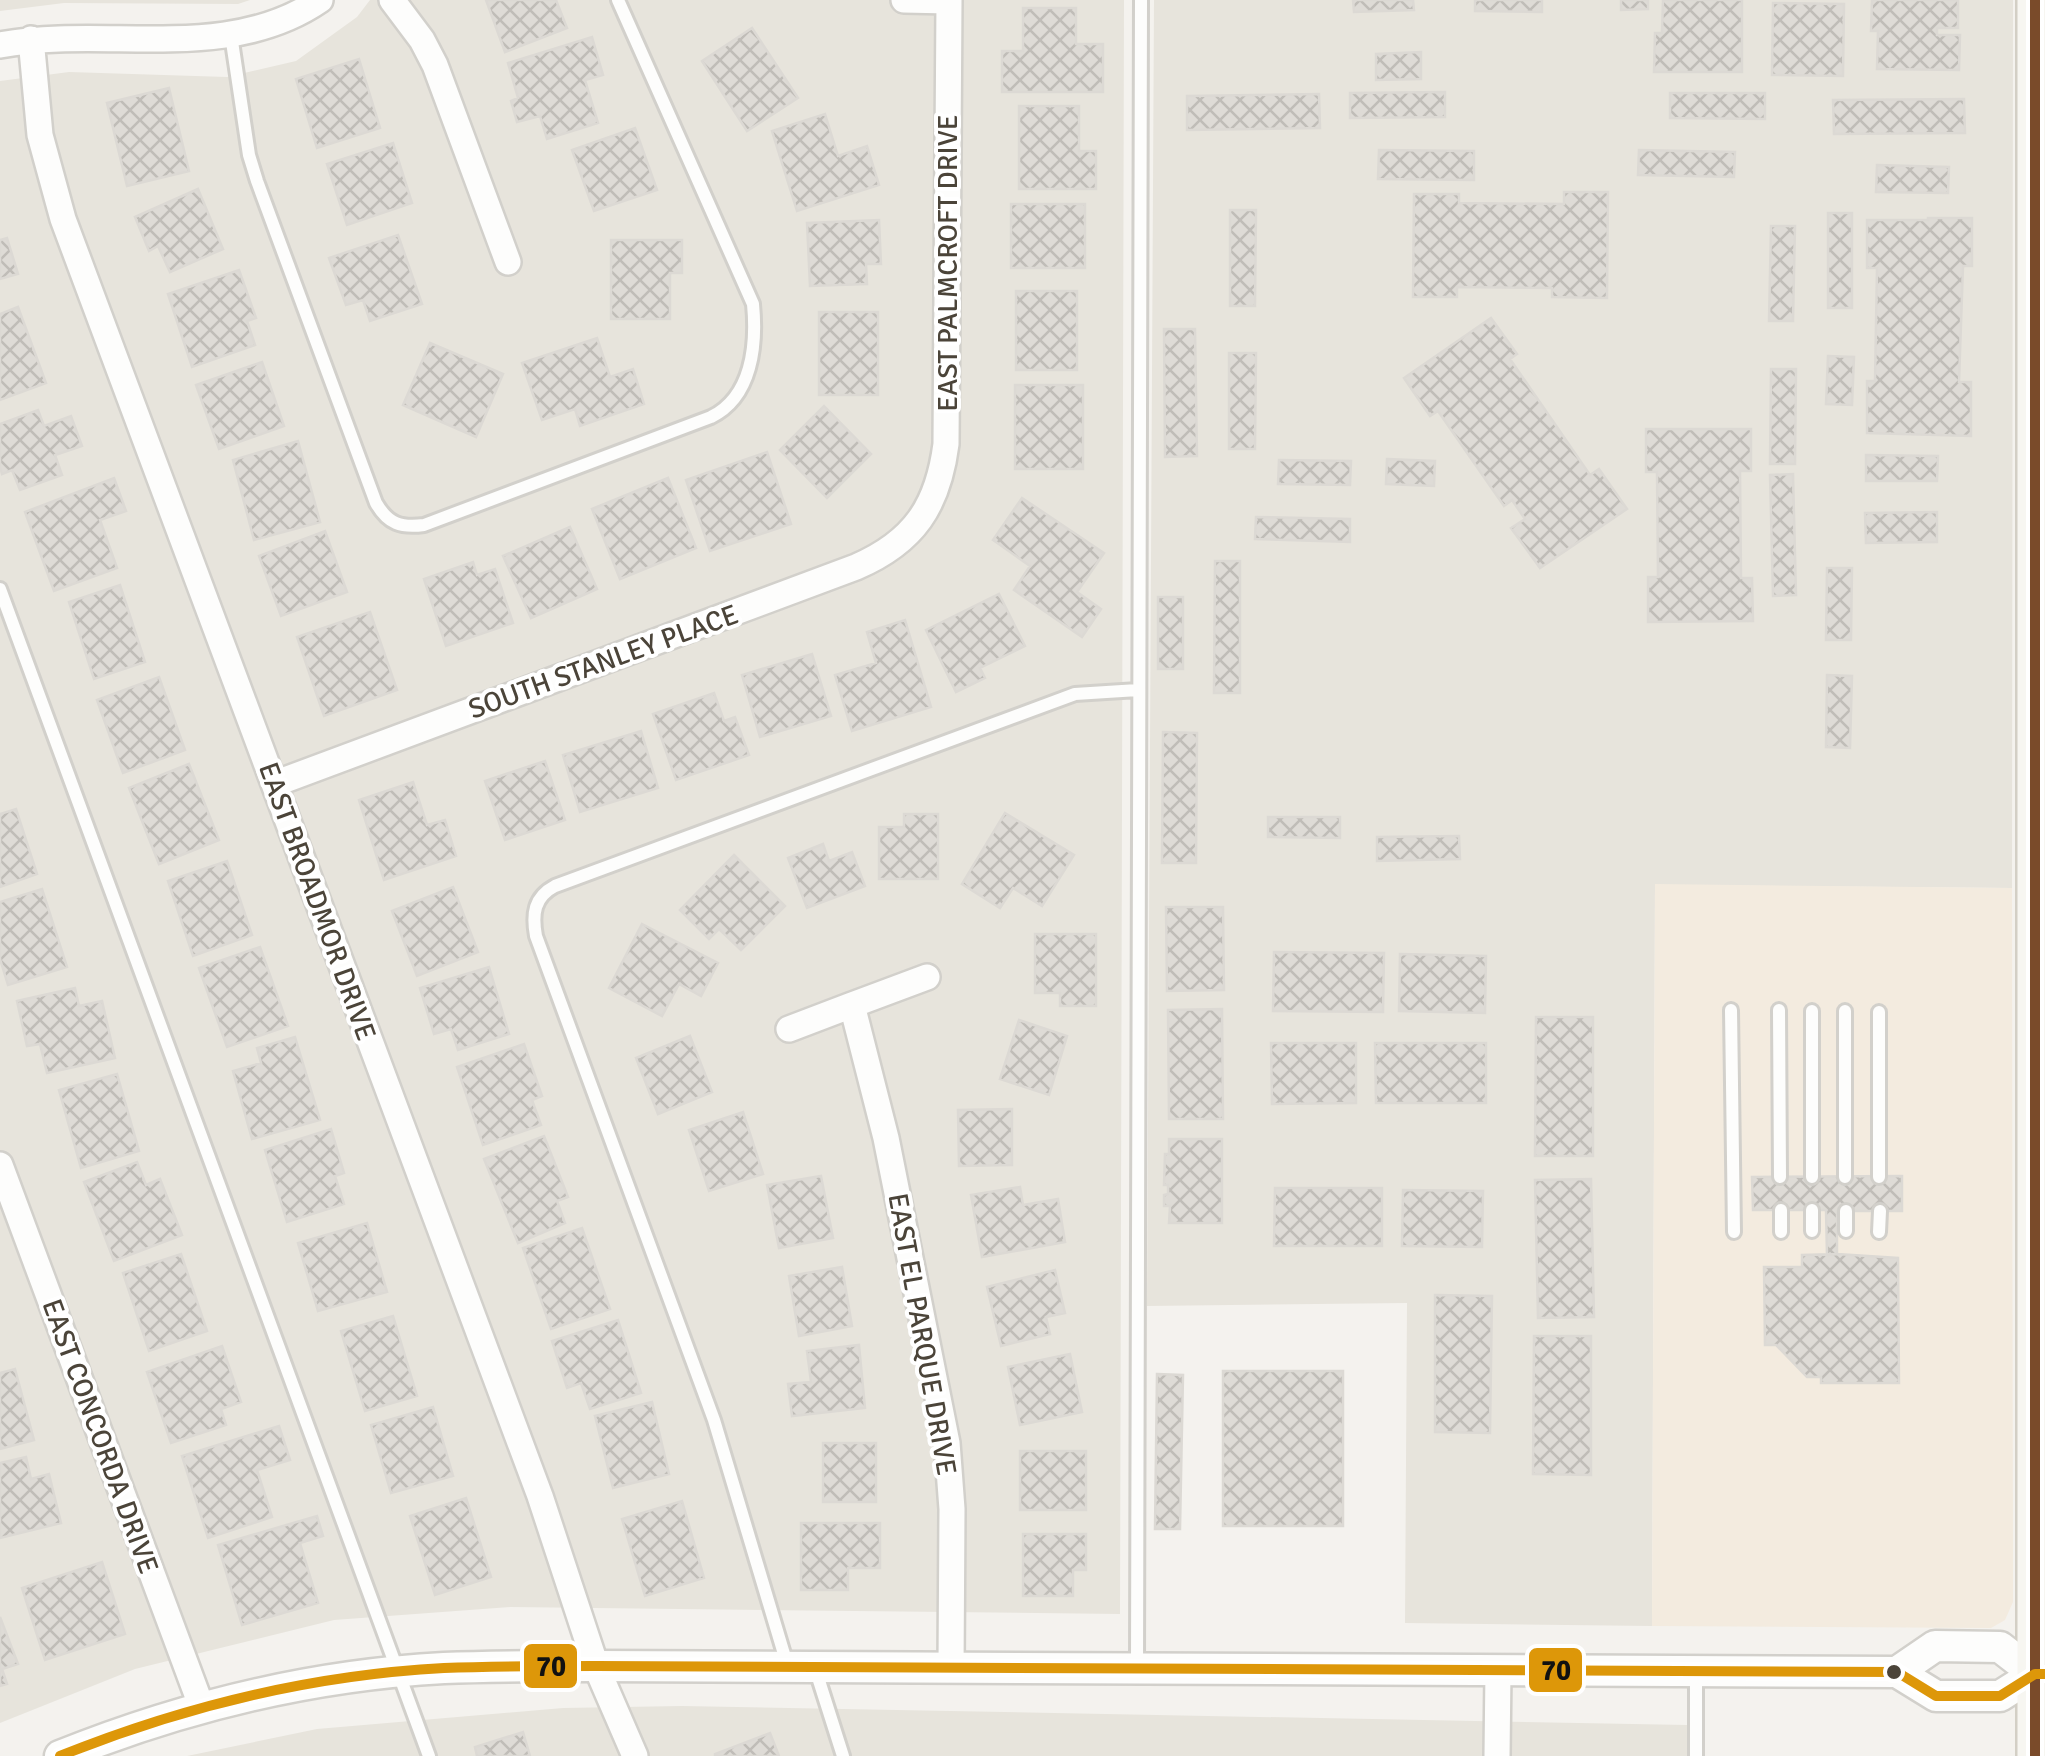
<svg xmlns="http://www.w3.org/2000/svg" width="2045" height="1756" font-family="Signika,sans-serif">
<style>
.residential{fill:#e7e4dc}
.commercial{fill:#f3ebdf}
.building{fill:url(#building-cross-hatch);stroke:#dcd9d4;stroke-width:2.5}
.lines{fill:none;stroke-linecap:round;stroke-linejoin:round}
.service-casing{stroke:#d2d0cb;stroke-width:18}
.minor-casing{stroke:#d2d0cb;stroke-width:30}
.tertiary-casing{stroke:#d2d0cb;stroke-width:35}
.secondary-casing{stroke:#d3cfc5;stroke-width:40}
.service{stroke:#fdfdfc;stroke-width:12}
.minor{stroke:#fdfdfc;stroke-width:25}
.tertiary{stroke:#fdfdfc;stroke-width:30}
.secondary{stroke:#f7f6f1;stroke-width:35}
.bus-1-casing{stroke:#fff;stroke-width:18}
.bus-2-casing{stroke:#fff;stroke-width:18}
.bus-1{stroke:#7a4b2a;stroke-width:10}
.bus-2{stroke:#dd9709;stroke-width:10}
.bus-dot{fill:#4b4439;stroke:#fff;stroke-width:4}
.labels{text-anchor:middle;stroke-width:8;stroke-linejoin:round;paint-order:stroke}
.street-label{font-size:28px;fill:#4b4439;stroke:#fff}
.line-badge{stroke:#fff;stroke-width:4}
.pale-badge-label{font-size:28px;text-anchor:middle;font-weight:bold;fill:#111}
</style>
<defs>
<pattern id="building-cross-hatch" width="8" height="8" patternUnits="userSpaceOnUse" patternTransform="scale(2.5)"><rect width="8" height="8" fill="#dedbd6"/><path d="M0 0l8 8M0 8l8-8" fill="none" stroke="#c0bdb8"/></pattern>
</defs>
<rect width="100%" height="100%" fill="#f4f2ee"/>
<path class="residential" d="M0,0H250L238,4L64,3L0,11Z
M370,0H1124L1120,1614L510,1607L334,1620L135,1669L0,1723V81L69,72L227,77L296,61L357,17Z
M1154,0H2013L2012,888L1655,885L1652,1626L1405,1623L1407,1303L1147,1306Z
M682,1706L1687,1725V1756H187L317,1729L563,1708Z"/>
<path class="commercial" d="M1655,884L2012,888L2013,1602L2005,1620L1991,1628L1652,1626Z"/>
<path class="building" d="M486,0H556L567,28L505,52Z
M1353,0H1413L1414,10L1354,12Z
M1475,0H1542V12L1475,11Z
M1621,0H1648V9L1621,10Z
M1663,0H1742V72H1654L1655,33H1662Z
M1872,0H1958V28H1937V35H1960L1959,70L1877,69L1878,31H1871Z
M1773,3L1844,4L1843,76L1772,75Z
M1023,8H1076V44H1103V92H1002V51H1023Z
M752,28L798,98L747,131L702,61Z
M592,37L603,75L585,80L598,123L547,139L540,116L517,122L511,101L518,98L508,63Z
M1421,52V79L1376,80V54Z
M359,59L380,128L317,148L296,79Z
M169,88L189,171L127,186L107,103Z
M1445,92V117L1350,118V93Z
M1670,93H1765V119L1670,118Z
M1319,94L1320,128L1187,130V96Z
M1964,99L1965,133L1834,134L1833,100Z
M1019,106H1079V151H1096V189H1019Z
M825,114L838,156L867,146L879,185L797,211L772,131Z
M635,128L657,190L594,211L572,150Z
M393,143L412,203L347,225L327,164Z
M1379,150L1474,151V180L1378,179Z
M1639,150L1735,152L1734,177L1638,175Z
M1877,165L1949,167L1948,193L1876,192Z
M198,189L223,249L170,272L158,246L149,251L135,217Z
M1564,192H1608L1607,298L1552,297V288L1457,287V297H1413L1414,194H1459V203L1564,204Z
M1011,204H1085V268H1011Z
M1230,210H1256L1255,306H1230Z
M1828,213H1852V308H1828Z
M1928,218H1972V266H1963L1959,382H1971V436L1867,433V381H1875L1877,268H1867V220H1928Z
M879,220L881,264H866L867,284L810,286L807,223Z
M1771,226H1795L1793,321H1769Z
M398,235L422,304L370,321L363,300L346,305L329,258Z
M7,238L18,274L0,279V240Z
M611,240H682V273H670V319H611Z
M239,270L256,318L247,321L255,345L192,367L168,294Z
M1016,291H1077V370H1016Z
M18,307L46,383L0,400V314Z
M819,312H878V395H819Z
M1491,318L1517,354L1510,359L1590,475L1599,469L1627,509L1540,568L1511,528L1525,519L1512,500L1504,506L1438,411L1430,416L1404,378Z
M1164,329H1195L1197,456L1165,457Z
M597,338L610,377L633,369L644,404L580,426L575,409L542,420L522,363Z
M430,343L503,374L476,437L403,405Z
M1229,353H1256L1255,449H1229Z
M1828,356L1854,357L1852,405L1826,404Z
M262,362L284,426L219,449L196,385Z
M1771,369H1796L1795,464H1770Z
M1015,385H1083V469H1015Z
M824,406L871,454L827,498L780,450Z
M38,410L44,426L71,416L82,446L55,455L62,475L20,490L12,470L2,474L0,467V424Z
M1646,429H1751V471H1740L1741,578H1752L1753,621L1648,622V577H1658L1657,472H1646Z
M298,441L320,522L254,540L233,460Z
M767,452L791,524L710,551L686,480Z
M1866,455L1938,456L1937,481H1866Z
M1387,459L1435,461L1434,486L1386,484Z
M1279,460L1351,461L1350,485L1278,484Z
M1793,474L1796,595L1773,596L1770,475Z
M114,478L126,511L100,520L117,568L54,591L25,512Z
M668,478L696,548L620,579L592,509Z
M1022,498L1104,553L1077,592L1101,609L1082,637L1014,590L1030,566L993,540Z
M1937,512V542L1866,543L1865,513Z
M1256,517L1350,519V542L1255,539Z
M570,527L597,589L531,618L503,556Z
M325,531L347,592L281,616L259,556Z
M1215,561H1240V693H1214Z
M473,562L477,575L495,569L513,623L446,646L424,579Z
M1827,568H1852L1851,640H1826Z
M120,585L145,662L94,679L69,602Z
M999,594L1025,646L980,668L985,678L956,692L926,630Z
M1158,597H1183V669H1158Z
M370,612L397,690L324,716L297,637Z
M905,620L931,707L852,731L835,675L876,663L867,632Z
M812,654L831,716L760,737L742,675Z
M1827,675L1852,676L1850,748L1826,747Z
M159,677L185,750L123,773L97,700Z
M714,693L724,721L735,717L749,755L676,780L653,714Z
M641,731L658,788L580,812L563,755Z
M1163,732L1197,733L1196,863H1162Z
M545,761L565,820L505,840L485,781Z
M189,764L219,840L159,864L129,788Z
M413,782L427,825L445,820L456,856L384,880L359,800Z
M16,809L37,874L0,887V814Z
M1005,813L1074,855L1042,906L1013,888L1000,908L962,884Z
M904,814H938V879H879V827H904Z
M1268,817H1340V838L1268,837Z
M1459,836L1460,859L1377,861V837Z
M823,844L829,861L852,852L865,886L807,908L788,858Z
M734,855L785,906L741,950L719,929L709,939L680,910Z
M227,861L252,935L193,956L168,881Z
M453,887L478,952L417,976L392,911Z
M42,889L67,967L8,985L0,959V902Z
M1166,907H1223L1224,990L1167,991Z
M642,924L718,963L701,996L679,984L662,1016L609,988Z
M1035,934H1096V1006H1060V993H1035Z
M260,947L288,1026L227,1047L199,968Z
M1274,952L1384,953L1383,1012L1273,1011Z
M1400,954L1486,956L1485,1013L1399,1011Z
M489,967L509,1034L458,1050L451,1029L434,1034L420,988Z
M75,988L79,1006L102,1001L115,1058L47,1073L40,1044L27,1046L17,1001Z
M1222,1009L1223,1119H1169L1168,1010Z
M1536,1017H1593V1156H1535Z
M1019,1020L1067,1036L1049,1095L1000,1079Z
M690,1036L712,1092L658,1114L636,1058Z
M295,1037L320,1120L252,1139L233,1071L261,1063L257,1048Z
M1271,1043H1356V1103L1272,1104Z
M1375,1043H1486V1103H1376Z
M524,1044L542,1096L532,1100L541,1125L483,1145L457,1067Z
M117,1074L139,1151L81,1168L59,1090Z
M1012,1109V1165L959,1166L958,1110Z
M743,1112L763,1174L709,1191L689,1130Z
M331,1129L344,1173L335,1176L344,1204L287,1222L265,1150Z
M544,1136L568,1197L557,1201L565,1223L518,1243L484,1159Z
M1169,1139H1222V1223H1169L1170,1206H1164V1195L1168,1194V1185H1164L1165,1154H1169Z
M137,1162L146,1185L160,1179L182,1235L114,1261L84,1182Z
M821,1176L833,1238L779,1248L767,1185Z
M1902,1176V1211H1837V1254L1827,1255L1826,1210H1753L1752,1177Z
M1591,1179L1594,1317L1538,1318L1535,1180Z
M1020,1187L1023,1205L1058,1199L1065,1242L982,1257L971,1195Z
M1275,1188H1382V1246H1274Z
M1403,1190L1483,1191L1482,1247L1402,1246Z
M367,1223L387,1292L318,1311L298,1243Z
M582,1228L610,1309L551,1329L523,1248Z
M181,1254L207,1331L149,1351L123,1273Z
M1837,1254L1898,1258L1899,1383H1821V1377H1807L1776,1345H1765L1764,1267H1802V1255Z
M842,1267L852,1326L799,1336L789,1276Z
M1055,1270L1065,1313L1046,1317L1050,1334L1001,1346L987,1287Z
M1435,1295L1492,1296L1490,1433L1435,1432Z
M393,1316L417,1396L365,1411L341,1331Z
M618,1320L641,1393L590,1409L581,1383L567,1388L552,1341Z
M1534,1336H1591V1475L1533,1474Z
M859,1345L865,1408L792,1416L788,1384L811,1382L807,1351Z
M222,1346L241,1402L221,1409L226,1425L171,1443L147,1372Z
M1070,1354L1082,1412L1020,1425L1008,1367Z
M15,1369L34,1440L0,1449V1373Z
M1223,1371H1343V1526H1223Z
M1157,1374L1183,1375L1180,1529H1155Z
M652,1402L669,1474L613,1488L595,1416Z
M433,1407L453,1476L391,1493L371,1425Z
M279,1426L290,1460L257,1470L272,1517L208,1538L182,1456Z
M823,1443H876V1502H823Z
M1020,1451H1086V1510H1020Z
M26,1457L31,1479L49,1474L61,1523L0,1538V1463Z
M466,1498L491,1577L435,1595L410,1516Z
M682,1501L704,1578L645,1596L622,1519Z
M317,1516L323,1536L300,1543L318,1603L242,1625L218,1545Z
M801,1523H880V1568H848V1590H801Z
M1023,1534H1086V1570H1073V1596H1023Z
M102,1562L125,1634L45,1660L22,1588Z
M0,1617L18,1664L2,1669L7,1684L0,1686Z
M523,1732L530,1756H477L475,1747Z
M770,1733L779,1756H715V1754Z"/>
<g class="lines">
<defs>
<path id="service" d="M231,35L249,155L257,181L376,503C388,524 401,528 424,525L711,417C752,397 757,345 753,304L618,0
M0,589L429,1756
M1731,1010L1734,1232
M1779,1010L1780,1177
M1812,1011V1177
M1845,1011V1177
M1879,1012V1177
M1781,1210V1232
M1812,1210V1231
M1846,1211V1231
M1879,1232L1880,1211
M787,1664L714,1420L536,936C532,914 534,897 555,886L1075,694L1138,690
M1137,1667L1141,0
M815,1668L843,1756
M1696,1674V1756"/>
<path id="minor" d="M392,0L422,40L435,65L508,262
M904,0L949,1
M31,39L40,135L63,219L540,1496L596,1666L635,1756
M0,45C105,25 227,64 320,0
M274,784L856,567C914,542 938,506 946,444L949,0
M927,977L852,1005L886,1138L947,1443L952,1509L951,1668
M789,1029L852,1005
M0,1165L202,1708
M1497,1756L1498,1670"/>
<path id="tertiary" d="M1897,1672L1935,1646L2000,1647L2035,1674
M60,1756C182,1707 313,1675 444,1668C495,1666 546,1666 596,1666L1897,1672L1936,1696H2000L2035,1674H2045"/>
<path id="secondary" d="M2035,0V1756"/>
</defs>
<use href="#service" class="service-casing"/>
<use href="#minor" class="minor-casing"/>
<use href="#tertiary" class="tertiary-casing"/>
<use href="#secondary" class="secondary-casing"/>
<use href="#service" class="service"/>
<use href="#minor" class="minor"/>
<use href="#tertiary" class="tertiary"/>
<use href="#secondary" class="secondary"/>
<defs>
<path id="bus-1" d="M2035,0V1756"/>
<path id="bus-2" d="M60,1756C182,1707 313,1675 444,1668C495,1666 546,1666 596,1666L1897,1672L1936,1696H2000L2035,1674H2045"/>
</defs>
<use href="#bus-1" class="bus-1-casing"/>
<use href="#bus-2" class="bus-2-casing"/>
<use href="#bus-1" class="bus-1"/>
<use href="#bus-2" class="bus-2"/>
</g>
<circle class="bus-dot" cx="1894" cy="1672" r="9"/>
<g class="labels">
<g class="street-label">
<text transform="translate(947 263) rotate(-90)" y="10">EAST PALMCROFT DRIVE</text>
<text transform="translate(603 661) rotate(-20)" y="10">SOUTH STANLEY PLACE</text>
<text transform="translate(318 901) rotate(70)" y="10">EAST BROADMOR DRIVE</text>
<text transform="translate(923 1334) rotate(80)" y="10">EAST EL PARQUE DRIVE</text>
<text transform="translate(101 1436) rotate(70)" y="10">EAST CONCORDA DRIVE</text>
</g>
</g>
<g class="line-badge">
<rect x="522" y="1642" width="57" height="48" rx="10" fill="#dd9709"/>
<rect x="1527" y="1646" width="57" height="48" rx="10" fill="#dd9709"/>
</g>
<g class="pale-badge-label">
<text x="551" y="1676">70</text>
<text x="1556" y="1680">70</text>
</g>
</svg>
